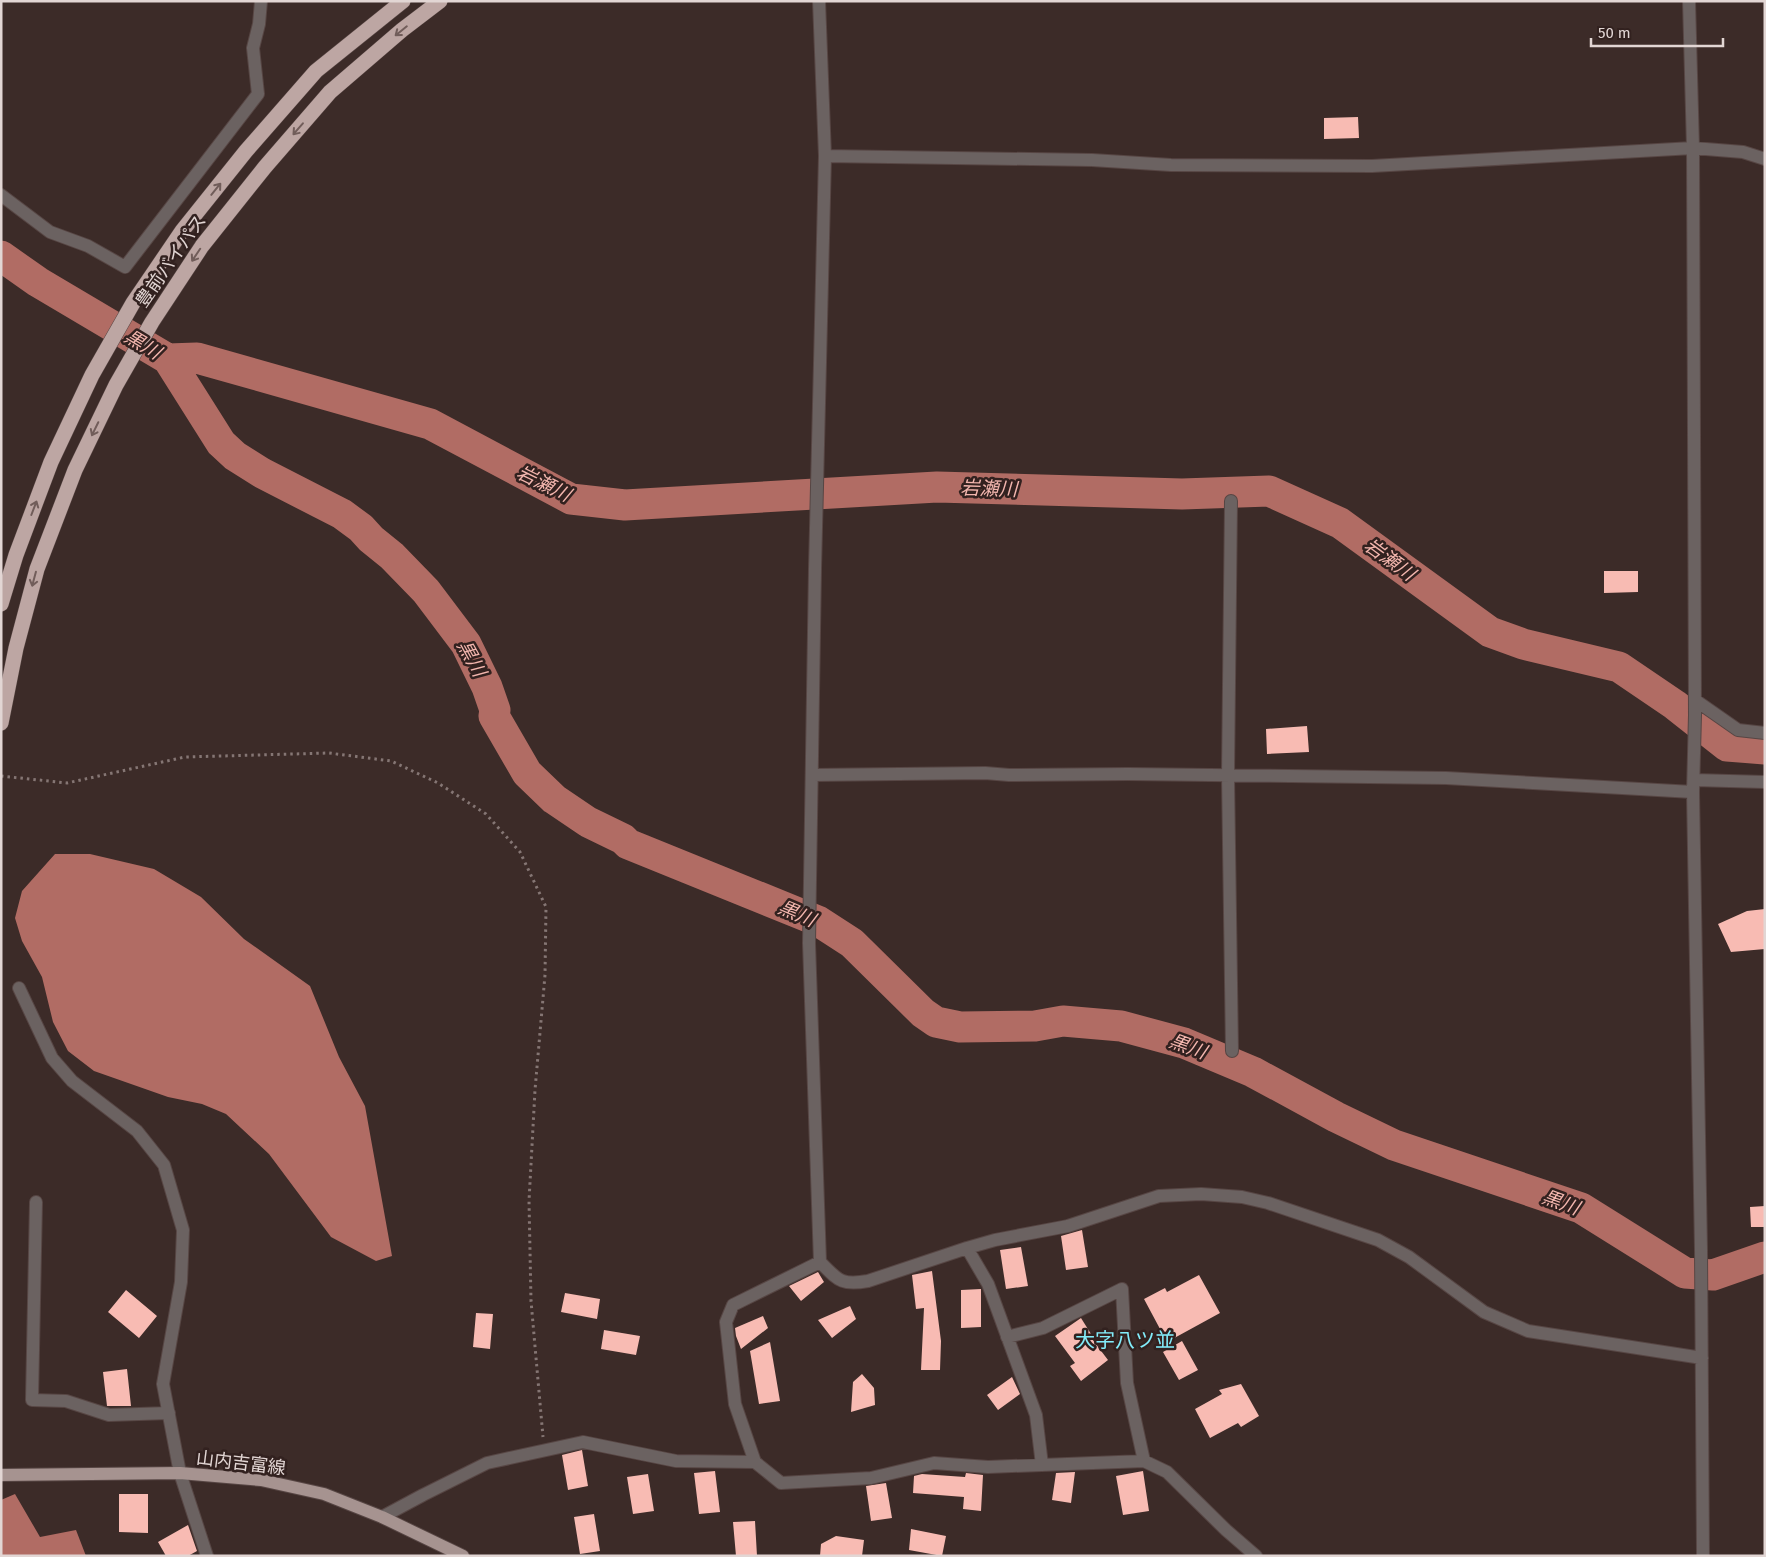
<svg xmlns="http://www.w3.org/2000/svg" width="1766" height="1557" font-family="'Fira Sans','Noto Sans JP',sans-serif">
<style>
.water{fill:#b16c64}
.lines{fill:none;stroke-linecap:round;stroke-linejoin:round}
.river{stroke:#b16c64;stroke-width:31}
.building{fill:#f8bbb3}
.minor-casing{stroke:#574644;stroke-width:14}
.major-casing{stroke:#574644;stroke-width:14}
.highway-casing{stroke:#574644;stroke-width:16}
.path{stroke:#857674;stroke-width:3;stroke-dasharray:2.5 4;stroke-linecap:butt}
.minor{stroke:#6b6261;stroke-width:12}
.major{stroke:#a69390;stroke-width:12}
.highway{stroke:#bda6a3;stroke-width:15}
.oneway{stroke:#715d5a}
.labels{text-anchor:middle;stroke-width:5;stroke-linejoin:round;paint-order:stroke}
.street-label{font-size:18px;fill:#e2d6d4;stroke:#32211f}
.water-label{font-size:19px;font-style:italic;fill:#f3b6ae;stroke:#32211f}
.quarter-label{font-size:20px;fill:#83edfb;stroke:#32211f}
</style>
<rect width="100%" height="100%" fill="#3c2b28"/>
<path class="water" d="M55,854H90L154,869L201,897L244,939L310,986L339,1057L365,1106L392,1256L376,1261L331,1237L269,1154L226,1114L202,1104L168,1097L94,1071L68,1051L53,1022L42,977L22,941L15,918L22,891Z
M15,1494L40,1537L76,1530L86,1556H1V1500Z"/>
<g class="lines">
<path class="river" d="M1,256L38,282L168,359L221,443L235,456L262,473L342,514L361,528L371,539L392,556L426,591L466,644L487,687L495,710L494,716L527,773L554,799L588,822L623,839L628,844L818,921L852,943L923,1013L936,1022L960,1027L1035,1026L1063,1021L1121,1026L1184,1043L1253,1072L1336,1117L1394,1145L1581,1208L1685,1273L1713,1275L1765,1257
M168,359L197,358L430,424L571,499L625,505L937,487L1182,494L1269,491L1340,523L1490,632L1523,644L1619,667L1675,705L1727,746L1765,749"/>
</g>
<path class="building" d="M1358,117L1359,138L1324,139V118Z
M1604,571H1638V592L1604,593Z
M1307,726L1309,752L1267,754L1266,729Z
M1765,909V949L1731,952L1718,924L1747,911Z
M1765,1206V1227H1751L1750,1207Z
M1082,1230L1088,1267L1066,1270L1061,1236Z
M1021,1247L1028,1286L1006,1289L1000,1250Z
M932,1271L941,1341L940,1370H921L924,1308L916,1309L912,1275Z
M818,1272L824,1282L801,1301L789,1286Z
M1199,1275L1220,1313L1167,1342L1144,1299L1165,1288L1167,1292Z
M981,1289V1327L961,1328V1290Z
M126,1290L157,1316L139,1338L108,1312Z
M565,1293L600,1299L597,1319L561,1312Z
M850,1306L856,1319L832,1338L818,1320Z
M476,1313L493,1314L490,1349L473,1347Z
M763,1316L768,1328L741,1349L736,1336L735,1328Z
M1081,1318L1091,1334L1089,1335L1108,1360L1081,1381L1070,1366L1075,1363L1055,1336Z
M604,1330L640,1336L636,1355L601,1349Z
M1182,1341L1198,1370L1179,1380L1163,1352Z
M770,1342L780,1401L759,1404L750,1351Z
M127,1369L131,1406H107L103,1372Z
M862,1374L874,1388L875,1405L851,1412L853,1382Z
M1012,1377L1020,1394L998,1410L987,1395Z
M1241,1384L1259,1416L1241,1427L1238,1423L1210,1438L1195,1409L1222,1394L1219,1390Z
M582,1450L588,1486L568,1490L562,1455Z
M715,1471L720,1512L699,1514L694,1473Z
M1143,1471L1149,1511L1123,1515L1116,1476Z
M1075,1472L1071,1503L1052,1500L1056,1473Z
M966,1473L983,1475L981,1511L963,1509L964,1497L913,1493L914,1476L922,1474L965,1477Z
M648,1474L654,1511L633,1514L627,1477Z
M886,1483L892,1518L871,1521L866,1486Z
M119,1494H148V1533L119,1532Z
M594,1514L600,1551L580,1554L574,1517Z
M755,1521L757,1556H736L733,1522Z
M188,1525L197,1551L188,1556H166L158,1542Z
M911,1529L946,1536L942,1556L909,1550Z
M836,1536L864,1540L862,1556H820L821,1544Z"/>
<g class="lines">
<defs>
<path id="minor" d="M819,1L825,156L815,569L809,943L820,1262L733,1305L726,1322L735,1404L755,1462L781,1483L871,1478L934,1463L988,1467L1144,1461L1167,1472L1226,1530L1256,1556
M1689,1L1693,148L1695,715L1693,792L1701,1250L1703,1556
M825,156L1092,160L1171,165L1372,166L1693,148L1743,152L1765,159
M1,195L50,232L88,246L125,267L258,94L253,48L259,24L261,1
M1231,501L1228,776L1232,1051
M1695,700L1738,730L1765,733
M812,775L985,773L1009,775L1128,774L1446,778L1693,792
M1694,780L1765,782
M19,988L52,1058L72,1081L137,1131L164,1165L183,1230L181,1282L163,1384L180,1473L207,1556
M36,1202L32,1400L66,1401L109,1415L169,1413
M967,1248L988,1284L1036,1415L1042,1465
M820,1262C838,1280 841,1286 868,1281L967,1248L995,1240L1068,1226L1159,1196L1201,1194L1242,1197L1268,1203L1378,1240L1409,1257L1484,1312L1528,1331L1702,1358
M1007,1337L1043,1328L1122,1289L1127,1383L1144,1461
M382,1517L423,1495L487,1463L583,1442L676,1461L755,1462"/>
<path id="major" d="M1,1475L180,1473L261,1480L324,1494L382,1517L463,1556"/>
<path id="highway" d="M1,604L16,555L51,462L92,375L133,303L182,231L246,151L316,71L403,1
M1,723L16,648L37,569L75,470L116,385L152,322L202,246L265,167L330,92L402,30L440,1"/>
</defs>
<use href="#minor" class="minor-casing"/>
<use href="#major" class="major-casing"/>
<use href="#highway" class="highway-casing"/>
<path class="path" d="M1,776L67,783L185,757L329,753L391,761L438,783L486,814L520,852L546,907L545,975L535,1090L529,1201L531,1301L543,1437"/>
<use href="#minor" class="minor"/>
<use href="#major" class="major"/>
<use href="#highway" class="highway"/>
</g>
<defs><path id="oneway-shaft" d="M-6 0H5M1.5-3L5.5 0L1.5 3" fill="none" stroke-width="1.6" stroke-linecap="round" stroke-linejoin="round" transform="scale(1.25)"/></defs>
<g class="oneway">
<use href="#oneway-shaft" transform="translate(401 31) rotate(141)"/>
<use href="#oneway-shaft" transform="translate(298 129) rotate(131)"/>
<use href="#oneway-shaft" transform="translate(216 189) rotate(-51)"/>
<use href="#oneway-shaft" transform="translate(196 255) rotate(124)"/>
<use href="#oneway-shaft" transform="translate(95 429) rotate(116)"/>
<use href="#oneway-shaft" transform="translate(34 508) rotate(-69)"/>
<use href="#oneway-shaft" transform="translate(34 579) rotate(105)"/>
</g>
<g class="labels">
<g class="street-label">
<text transform="translate(171 261) rotate(-55)" y="6">豊前バイパス</text>
<text transform="translate(241 1463) rotate(7)" y="6">山内吉富線</text>
</g>
<g class="water-label">
<text transform="translate(143 344) rotate(31)" y="7">黒川</text>
<text transform="translate(544 483) rotate(26)" y="7">岩瀬川</text>
<text transform="translate(989 488) rotate(2)" y="7">岩瀬川</text>
<text transform="translate(1390 559) rotate(36)" y="7">岩瀬川</text>
<text transform="translate(472 658) rotate(61)" y="7">黒川</text>
<text transform="translate(797 913) rotate(23)" y="7">黒川</text>
<text transform="translate(1188 1046) rotate(20)" y="7">黒川</text>
<text transform="translate(1561 1202) rotate(20)" y="7">黒川</text>
</g>
<g class="quarter-label">
<text x="1125" y="1347">大字八ツ並</text>
</g>
</g>
<rect width="1766" height="1557" fill="none" stroke="#e2d6d4" stroke-width="5"/>
<path d="M1591 38v8h132v-8" fill="none" stroke="#e2d6d4" stroke-width="2.5"/>
<text x="1598" y="38" font-size="15" fill="#e2d6d4" stroke="#32211f" stroke-width="4" paint-order="stroke">50 m</text>
</svg>
